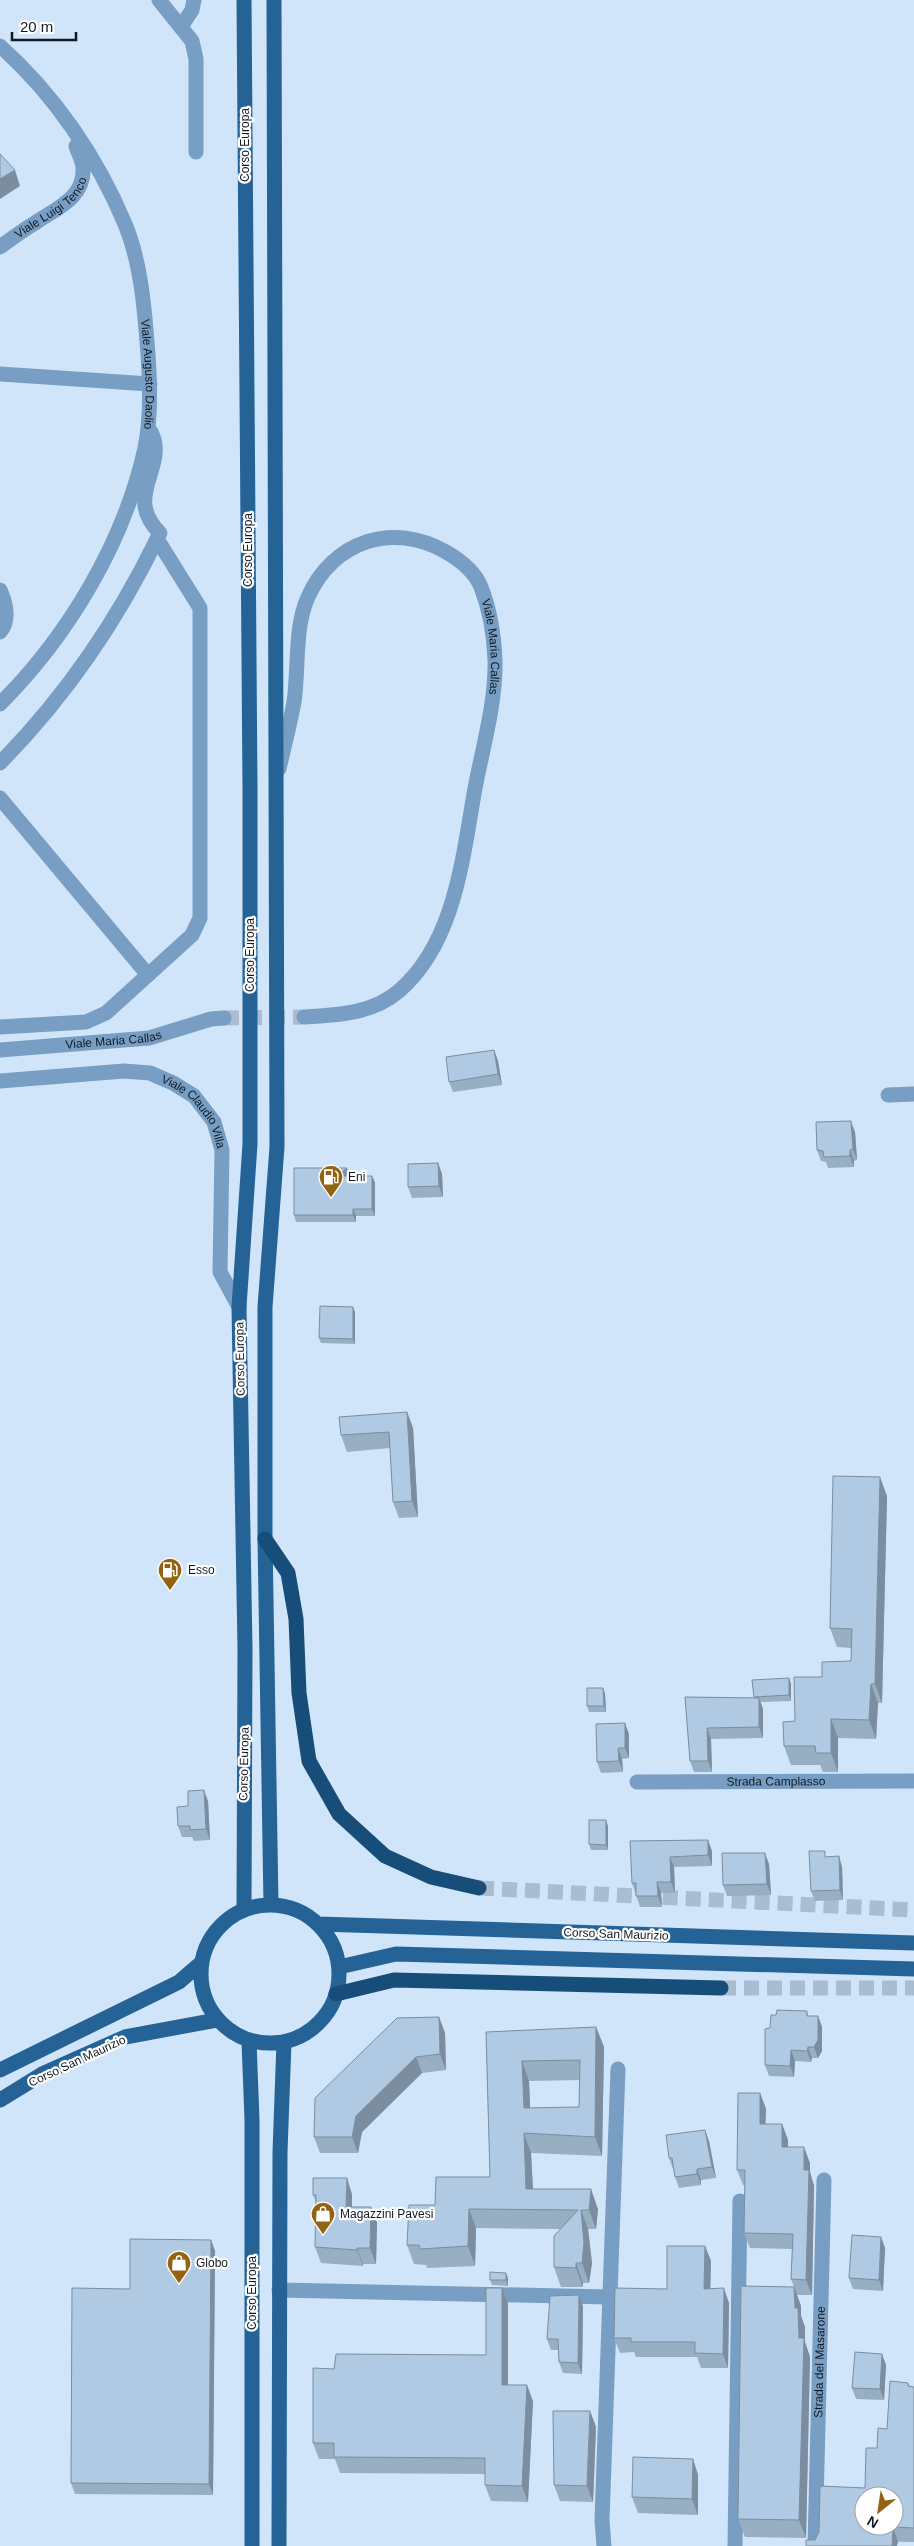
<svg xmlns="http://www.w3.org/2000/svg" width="914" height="2546" font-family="Arial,sans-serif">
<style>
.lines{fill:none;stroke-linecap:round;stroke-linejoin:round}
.minor-tunnel{stroke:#aabccf;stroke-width:15;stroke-dasharray:15 8;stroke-linecap:butt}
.highway-tunnel{stroke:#aabccf;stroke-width:15;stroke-dasharray:15 8;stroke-linecap:butt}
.minor{stroke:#789ec3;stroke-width:15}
.major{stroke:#256296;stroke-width:15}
.highway{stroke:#174d79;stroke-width:15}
.wall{fill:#97aec3;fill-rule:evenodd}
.shaded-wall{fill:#7b8d9f}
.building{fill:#b0cae3;stroke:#7b8d9f;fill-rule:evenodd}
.labels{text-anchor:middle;stroke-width:4.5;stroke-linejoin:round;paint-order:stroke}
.street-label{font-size:12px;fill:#111a23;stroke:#fff}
.poi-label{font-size:12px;fill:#111a23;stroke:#fff;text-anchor:start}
</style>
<rect width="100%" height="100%" fill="#d0e5fa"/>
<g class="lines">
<path class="minor-tunnel" d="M224,1018L304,1017"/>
<path class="highway-tunnel" d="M479,1888L914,1910
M721,1988H914"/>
<g class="minor">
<path d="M159,0L192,41L196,59V152"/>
<path d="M181,27L192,10L194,0"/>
<path id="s1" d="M0,46C54,94 97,157 125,224C140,260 144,303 147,342C150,376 152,414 145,448C124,543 68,636 0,704"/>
<path id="s2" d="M0,247C11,239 23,230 35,223C55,209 85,198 83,168C83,161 78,153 76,146"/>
<path d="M0,374L150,384"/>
<path d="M151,432C169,467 122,496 160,533"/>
<path d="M0,590C6,603 10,621 0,632"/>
<path d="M0,763C65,697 116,623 157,539"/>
<path id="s3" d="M279,769C284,747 290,724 294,702C299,669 294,628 308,597C333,541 393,521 446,552C460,560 475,572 481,587C490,610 494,635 495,660C496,700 484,743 476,783C463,852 457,941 399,991C372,1014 338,1015 304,1017"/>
<path d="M0,798L148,975"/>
<path d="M0,1027L86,1022L106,1013L192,935L200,918V608L157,539"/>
<path id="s4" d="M0,1050L149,1038L211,1019L224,1018"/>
<path id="s5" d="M0,1081L124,1071L150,1073L173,1083L194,1096L214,1122L222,1150L220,1272L239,1307"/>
<path d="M888,1095L914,1094"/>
<path id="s6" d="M637,1782L914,1781"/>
<path d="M279,2290L608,2297"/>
<path d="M604,2546L602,2520L618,2069"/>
<path d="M735,2546L740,2201"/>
<path id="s7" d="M815,2546L824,2180"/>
</g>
<path class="major" d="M271,1904L265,1539V1307L277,1147L274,0
M201 1974a69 69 0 1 1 138 0a69 69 0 1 1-138 0Z
M244,1909L245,1648L239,1307L250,1144V789L244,0
M319,1924L914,1943
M339,1967L396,1954L914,1969
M249,2041L252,2120V2546
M0,2070L179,1982L201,1963
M0,2100L44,2073L125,2037L217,2020
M279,2546L280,2152L284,2042"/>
<path class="highway" d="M265,1539L288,1573L296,1619L299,1693L309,1761L339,1814L385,1856L431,1877L479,1888
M336,1994L394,1980L721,1988"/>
</g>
<path class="wall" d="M494,1050L498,1061L502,1085L453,1092L449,1082Z
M855,1132L857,1160L854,1161V1167L828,1168L826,1162L821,1161L817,1150Z
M438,1163L442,1174L443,1197L412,1198L408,1187Z
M294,1168L350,1175L348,1176H372L375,1183V1216H356V1222H296L294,1215Z
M355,1312V1344L321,1343L319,1338Z
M407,1412L413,1428L418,1517L399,1518L393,1502L390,1448L347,1452L341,1435Z
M887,1496L882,1703H878L876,1739L838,1738V1772H823L820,1765H791L784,1746L822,1677L851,1661L852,1648L837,1647L830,1628Z
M789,1678L791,1684V1701L760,1702L763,1709V1738L711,1739L712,1772H694L690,1761L685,1697L754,1698V1697Z
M603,1688L605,1694L606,1712H589L587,1706Z
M629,1734V1758L622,1759L623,1772L601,1773L597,1762Z
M208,1801L210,1840L194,1841L192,1837H182L178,1826L188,1806Z
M608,1826V1850H591L589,1844Z
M630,1841L712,1851V1866L674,1867L675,1893H661L662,1907H640L632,1883Z
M839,1856L842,1867L843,1900L815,1901L811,1891L827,1857Z
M769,1864L771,1895L727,1896L723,1885Z
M807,2011L808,2016H818L822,2027V2051L818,2058H812L811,2062L795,2061L794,2077L769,2076L765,2065L770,2028Z
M439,2017L445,2033L446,2070L422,2073L362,2132L358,2153H320L314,2137Z
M596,2027L604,2047L602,2156L531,2153L533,2189L598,2209L596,2229H588L592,2263L589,2283H583V2287H561L554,2267L560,2229L476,2228L475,2266L427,2268L426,2265L414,2264L407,2245L490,2177L486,2032ZM580,2080L579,2107L530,2108L529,2081Z
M760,2093L766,2109L765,2124H782L788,2140V2147L810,2163V2172L814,2186L812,2295H797L801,2306V2316L805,2327V2342L810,2357L806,2538L745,2537L738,2519L794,2287L791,2279L792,2249L750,2248L744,2233L745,2186L743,2185L737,2170Z
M709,2141L716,2178L701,2180V2185L679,2188L675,2177L674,2169H673L669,2158Z
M352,2194V2207H371L377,2223L376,2264H363V2266L321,2263L315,2247L316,2202L313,2195Z
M881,2237L885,2248L883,2291L853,2289L849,2278Z
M211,2240L215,2251L213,2495L75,2494L71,2483L130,2289Z
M705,2246L711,2261L710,2288L729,2303L728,2368H701L697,2357H636L634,2352L620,2353L614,2338L667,2289Z
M508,2278V2286L492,2285L490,2280Z
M508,2304V2385L533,2401L528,2502L491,2501L485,2485V2474L340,2473L335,2459H319L313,2443L334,2369L486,2355Z
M583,2306L582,2374L563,2373L559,2362V2350H551L547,2339Z
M886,2365L884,2400L856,2399L852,2388Z
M908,2383L910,2386L914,2387V2542L815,2540L865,2488L877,2448L887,2429Z
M590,2411L596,2427L593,2502L560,2501L554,2485Z
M693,2459L698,2475V2515L638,2513L632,2497Z"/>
<path class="shaded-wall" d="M15,170L20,186L0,199V179Z
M494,1050L498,1061L502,1085L498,1074Z
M851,1121L855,1132L857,1160L853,1149Z
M850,1150L854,1161V1167L850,1156Z
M438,1163L442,1174L443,1197L439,1186Z
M347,1168L350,1175L338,1183L336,1176Z
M372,1176L375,1183V1216L372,1209Z
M353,1209L356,1216V1222L353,1215Z
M353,1307L355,1312V1344L353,1339Z
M407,1412L413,1428L418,1517L412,1501Z
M880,1477L887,1496L882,1703L875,1684Z
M789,1678L791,1684V1701L789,1695Z
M871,1684L878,1703L876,1739L869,1720Z
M603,1688L605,1694L606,1712L604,1706Z
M759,1698L763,1709V1738L759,1727Z
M831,1719L838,1738V1772L831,1753Z
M625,1723L629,1734V1758L625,1748Z
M707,1728L711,1739L712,1772L708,1761Z
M618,1748L622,1759L623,1772L619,1761Z
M204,1790L208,1801L210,1840L206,1829Z
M606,1820L608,1826V1850L606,1845Z
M708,1840L712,1851V1866L708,1855Z
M765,1853L769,1864L771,1895L767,1884Z
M839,1856L842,1867L843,1900L840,1890Z
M670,1857L674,1867L675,1893L671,1882Z
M657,1882L661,1893L662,1907L658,1896Z
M818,2016L822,2027V2051L818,2058L814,2047Z
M439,2017L445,2033L446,2070L440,2054Z
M596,2027L604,2047L602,2156L595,2137Z
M808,2047L812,2058L811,2062L807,2051Z
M791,2050L795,2061L794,2077L790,2066Z
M416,2057L422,2073L362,2132L358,2153L352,2137L356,2116Z
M522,2061L529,2081L531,2128L524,2108Z
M760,2093L766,2109L765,2140L760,2124Z
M782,2124L788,2140V2162L782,2147Z
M705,2130L709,2141L716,2178L712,2167Z
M524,2133L531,2153L534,2208L526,2189Z
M804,2147L810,2163V2172L814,2186L812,2295L806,2280L804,2170Z
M697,2169L701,2180V2185L697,2174Z
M347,2178L352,2194V2223L346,2207Z
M591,2189L598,2209L596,2229L589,2210Z
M371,2207L377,2223L376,2264L370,2248Z
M469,2209L476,2228L475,2266L468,2246Z
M581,2210L588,2229L592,2263L589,2283L582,2263Z
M881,2237L885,2248L883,2291L879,2280Z
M211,2240L215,2251L213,2495L209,2484Z
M705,2246L711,2261L710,2303L704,2289Z
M357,2248L363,2264V2266L357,2250Z
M576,2263L583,2283V2287L576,2268Z
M506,2273L508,2278V2286L506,2280Z
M794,2287L801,2306V2316L805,2327V2342L810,2357L806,2538L799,2520V2338L795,2308Z
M502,2288L508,2304V2401L502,2385Z
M724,2288L729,2303L728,2368L723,2354Z
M579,2295L583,2306L582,2374L578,2363Z
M882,2354L886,2365L884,2400L880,2389Z
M527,2385L533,2401L528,2502L522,2486Z
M590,2411L596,2427L593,2502L587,2486Z
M693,2459L698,2475V2515L692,2499Z
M893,2527L898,2542L897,2546H892Z"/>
<path class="building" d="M0,154L15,170L0,179Z
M494,1050L498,1074L449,1082L446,1057Z
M851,1121L853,1149L850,1150V1156L824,1157L823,1151L817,1150L816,1122Z
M438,1163L439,1186L408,1187V1164Z
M294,1168H347L336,1176H372V1209H353V1215H294Z
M320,1306L353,1307V1339L319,1338Z
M407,1412L412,1501L393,1502L389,1432L341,1435L339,1417Z
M833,1476L880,1477L875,1684H871L869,1720L831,1719V1753H816L815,1746H784L783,1722L795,1721L794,1677H822V1662L851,1661L852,1629L830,1628Z
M789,1678V1695L754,1697L752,1680Z
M587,1688H603L604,1706H587Z
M685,1697L759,1698V1727L707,1728L708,1761H690Z
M625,1723V1748H618L619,1761L597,1762L596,1724Z
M204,1790L206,1829L190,1830V1826H178L177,1807L188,1806V1791Z
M589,1820H606V1845L589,1844Z
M708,1840V1855L670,1857L671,1882H657L658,1896H636V1883H632L630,1841Z
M809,1851H825V1857L839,1856L840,1890L811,1891Z
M722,1853H765L767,1884L723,1885Z
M777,2010L807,2011V2016H818V2040L814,2047H808L807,2051L791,2050L790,2066L765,2065V2029L770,2028L771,2015H776Z
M439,2017L440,2054L416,2057L356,2116L352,2137H314L315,2098L397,2018Z
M596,2027L595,2137L524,2133L526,2189H591L589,2210H581L584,2243L582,2263H576V2268L554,2267V2236L578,2210L469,2209L468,2246L420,2249L419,2245H407L409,2205H435L436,2177H490L486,2032ZM580,2060L579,2107L524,2108L522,2061Z
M738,2093H760V2124H782V2147H804V2170H809L806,2280L791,2279L793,2234L744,2233L745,2170H737Z
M705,2130L712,2167L697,2169V2174L675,2177L672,2158H669L666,2135Z
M313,2178H347L346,2207H371L370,2248H357V2250L315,2247L316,2195H313Z
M852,2235L881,2237L879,2280L849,2278Z
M130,2239L211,2240L209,2484L71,2483L72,2288L130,2289Z
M667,2246H705L704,2289L724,2288L723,2354L695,2353V2342H631V2338H614L615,2288L667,2289Z
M490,2272L506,2273V2280H490Z
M741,2286L794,2287L795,2308H798L799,2338H804L799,2520L738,2519Z
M486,2288H502V2385H527L522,2486L485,2485V2458L334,2457V2443H313V2368L334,2369L336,2354L486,2355Z
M579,2295L578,2363L559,2362L558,2339H547L550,2296Z
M855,2352L882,2354L880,2389L852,2388Z
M890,2381L908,2383V2386L914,2387V2528L893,2527L892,2546H806V2540H815L819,2532L820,2486L865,2488L866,2448H877L878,2428L887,2429ZM864,2496H894V2526H864Z
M553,2411H590L587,2486L554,2485Z
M633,2457L693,2459L692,2499L632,2497Z"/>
<defs>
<symbol id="fuel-pin" viewBox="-11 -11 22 30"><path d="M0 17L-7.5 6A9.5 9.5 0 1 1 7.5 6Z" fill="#936312" stroke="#fff"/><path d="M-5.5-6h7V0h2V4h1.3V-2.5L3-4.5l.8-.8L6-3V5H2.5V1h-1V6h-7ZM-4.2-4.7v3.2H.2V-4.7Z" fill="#fff"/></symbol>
<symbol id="shop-pin" viewBox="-11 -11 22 30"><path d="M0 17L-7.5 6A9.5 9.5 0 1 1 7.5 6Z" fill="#936312" stroke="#fff"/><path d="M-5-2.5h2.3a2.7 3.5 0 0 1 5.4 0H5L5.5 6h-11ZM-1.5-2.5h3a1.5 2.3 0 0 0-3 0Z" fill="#fff"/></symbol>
</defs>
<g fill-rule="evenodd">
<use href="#fuel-pin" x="317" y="1163" width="28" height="38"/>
<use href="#fuel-pin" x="156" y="1556" width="28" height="38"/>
<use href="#shop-pin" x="309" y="2200" width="28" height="38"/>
<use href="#shop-pin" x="165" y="2249" width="28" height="38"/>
</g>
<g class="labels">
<g class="street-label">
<text transform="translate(245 145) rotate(-90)" y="4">Corso Europa</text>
<text dy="4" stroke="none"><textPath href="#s2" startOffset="65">Viale Luigi Tenco</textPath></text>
<text dy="4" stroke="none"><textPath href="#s1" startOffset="372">Viale Augusto Daolio</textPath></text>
<text transform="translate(248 550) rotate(-90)" y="4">Corso Europa</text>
<text dy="4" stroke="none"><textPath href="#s3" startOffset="452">Viale Maria Callas</textPath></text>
<text transform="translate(250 955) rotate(-90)" y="4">Corso Europa</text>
<text dy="4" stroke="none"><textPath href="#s4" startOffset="114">Viale Maria Callas</textPath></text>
<text dy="4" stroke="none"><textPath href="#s5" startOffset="212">Viale Claudio Villa</textPath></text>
<text transform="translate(240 1359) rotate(-91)" y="4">Corso Europa</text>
<text transform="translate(244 1764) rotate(-89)" y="4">Corso Europa</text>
<text dy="4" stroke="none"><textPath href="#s6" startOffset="139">Strada Camplasso</textPath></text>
<text transform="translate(616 1934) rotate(2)" y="4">Corso San Maurizio</text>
<text transform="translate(77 2061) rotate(-25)" y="4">Corso San Maurizio</text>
<text transform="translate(252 2293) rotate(-90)" y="4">Corso Europa</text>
<text dy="4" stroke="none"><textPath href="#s7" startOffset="184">Strada del Masarone</textPath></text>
</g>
<g class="poi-label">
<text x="348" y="1181">Eni</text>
<text x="188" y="1574">Esso</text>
<text x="340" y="2218">Magazzini Pavesi</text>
<text x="196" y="2267">Globo</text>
</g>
</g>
<g transform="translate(879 2511) rotate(210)"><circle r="24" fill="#ffffff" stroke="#a0a3a7"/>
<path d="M0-4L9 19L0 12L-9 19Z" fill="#936312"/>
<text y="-8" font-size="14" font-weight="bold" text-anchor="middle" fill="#111a23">N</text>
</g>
<path d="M12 32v8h64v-8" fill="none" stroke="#111a23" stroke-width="2.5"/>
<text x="20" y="32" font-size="15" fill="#111a23" stroke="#ffffff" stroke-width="4" paint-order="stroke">20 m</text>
</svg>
